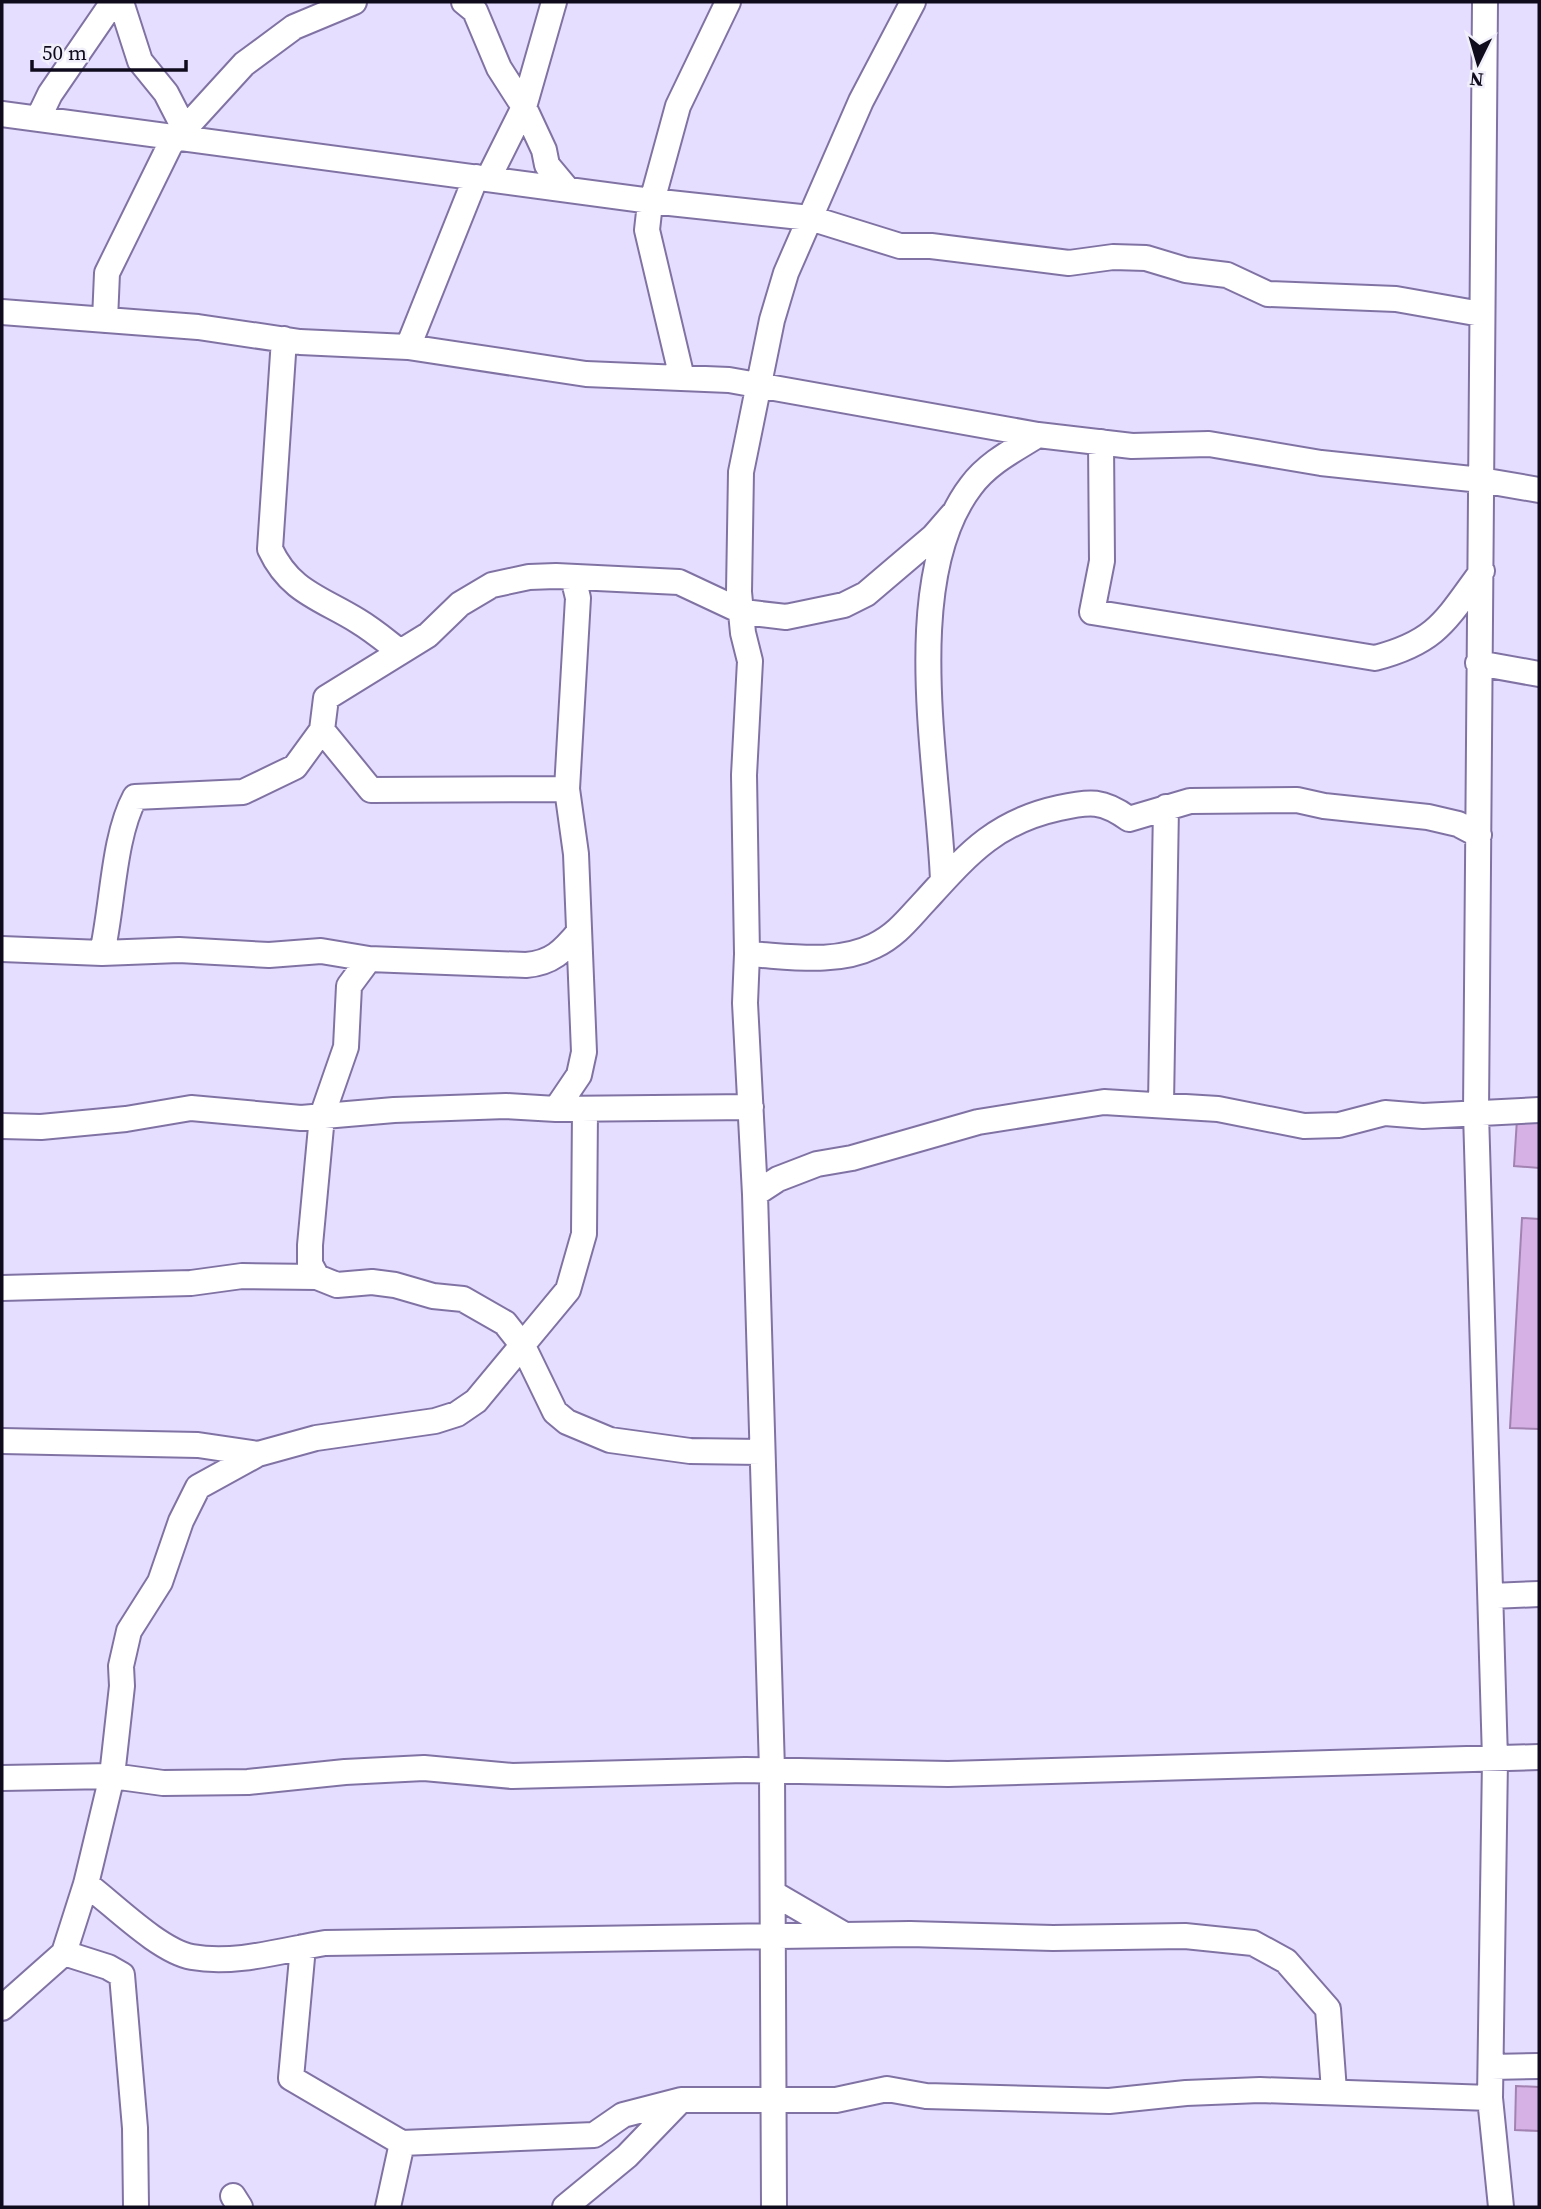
<svg xmlns="http://www.w3.org/2000/svg" width="1541" height="2209" font-family="'Source Serif 4',serif">
<style>
.building{fill:#d6b1e6;stroke:#a282b0;stroke-width:2}
.lines{fill:none;stroke-linecap:round;stroke-linejoin:round}
.minor-casing{stroke:#8073a4;stroke-width:28}
.minor{stroke:#fff;stroke-width:24}
</style>
<rect width="100%" height="100%" fill="#e5deff"/>
<path class="building" d="M1517,1119L1539,1120V1168L1514,1166Z
M1522,1218L1539,1219V1429L1510,1428Z
M1516,2086L1539,2087V2131L1515,2130Z"/>
<g class="lines">
<defs>
<path id="minor" d="M121,2L140,61L166,93L184,128
M464,2L475,11L499,68L524,107L544,150L547,165L567,189
M1485,2L1476,1113L1495,1759L1490,2098L1501,2207
M2,114L651,201L810,218L900,246H931L1069,263L1113,257L1146,258L1186,270L1227,275L1268,294L1396,299L1481,314
M38,119L50,94L113,2
M488,179L524,107L554,2
M2,312L198,327L300,342L408,347L586,374L729,380L1038,435L1132,446L1209,444L1321,463L1481,480L1539,490
M105,320L107,273L170,145L244,64L294,27L354,2
M284,339L270,549C290,592 321,598 358,621C373,630 386,641 399,651
M408,347L476,177
M682,378L647,230L649,212L678,106L728,2
M1101,442L1102,561L1092,612L1375,658C1437,642 1446,620 1482,571
M1478,663L1539,674
M322,730L371,790L567,789
M943,881C939,769 899,580 971,486C988,463 1014,450 1038,435
M2,949L102,953L179,950L269,955L321,951L369,959L526,965C552,963 563,951 579,932
M102,953C113,905 113,838 135,797L243,792L295,767L322,730L326,698L428,635L460,604L492,585L529,577L556,576L679,582L743,612L786,617L844,605L866,594L933,537L953,514
M747,954C788,956 836,965 874,946C897,935 909,918 926,900C968,854 995,822 1059,808C1090,801 1103,800 1129,819L1190,801L1297,800L1324,806L1428,817L1458,824L1479,835
M1161,1104L1166,807
M556,1109L579,1075L584,1052L576,854L567,789L578,598L573,577
M2,1126L41,1127L126,1119L191,1108L301,1118L394,1110L506,1106L556,1109L751,1107
M755,1194L778,1179L817,1164L852,1158L978,1122L1104,1102L1218,1109L1304,1126L1339,1125L1385,1113L1423,1116L1539,1110
M317,1277L310,1264V1245L322,1116L346,1047L349,986L369,959
M2,1288L191,1283L242,1276L317,1277L337,1285L372,1282L395,1285L433,1296L463,1299L505,1323L523,1346L555,1412L567,1422L610,1440L690,1451L761,1452
M2,1441L198,1445L258,1454
M1491,1596L1539,1594
M2,1778L112,1776L163,1783L248,1782L345,1772L424,1768L512,1776L745,1770L948,1774L1539,1757
M86,1884C113,1904 159,1951 192,1957C235,1965 283,1950 325,1943L910,1934L1053,1938L1185,1936L1253,1943L1286,1961L1328,2009L1334,2091
M773,1893L845,1935
M303,1947L291,2078L402,2143
M64,1953L108,1967L122,1975L135,2128L136,2207
M2,2008L64,1953L86,1884L112,1776L122,1686L121,1666L129,1631L160,1582L181,1521L198,1487L258,1454L316,1438L435,1421L457,1414L476,1401L568,1290L584,1234L585,1109
M1491,2067L1539,2066
M233,2196L240,2207
M388,2207L402,2143L594,2135L623,2115L681,2100H836L887,2089L926,2096L1109,2101L1186,2093L1260,2090L1490,2098
M565,2207L627,2156L680,2101
M774,2207L772,1770L755,1194L745,1003L747,954L744,775L750,661L743,633L739,592L741,472L772,320L786,273L861,101L913,2"/>
</defs>
<use href="#minor" class="minor-casing"/>
<use href="#minor" class="minor"/>
</g>
<rect width="1541" height="2209" fill="none" stroke="#0f0a1c" stroke-width="7"/>
<g transform="translate(1478 63) rotate(185)" stroke="#f1effa" stroke-width="5" paint-order="stroke">
<path d="M0-5L12 26L0 18L-12 26Z" fill="#0f0a1c"/>
<text y="-10" font-size="19" font-weight="bold" text-anchor="middle" fill="#0f0a1c">N</text>
</g>
<path d="M32 60v10h154v-10" fill="none" stroke="#0f0a1c" stroke-width="3.5"/>
<text x="42" y="60" font-size="21" fill="#0f0a1c" stroke="#f1effa" stroke-width="5" paint-order="stroke">50 m</text>
</svg>
